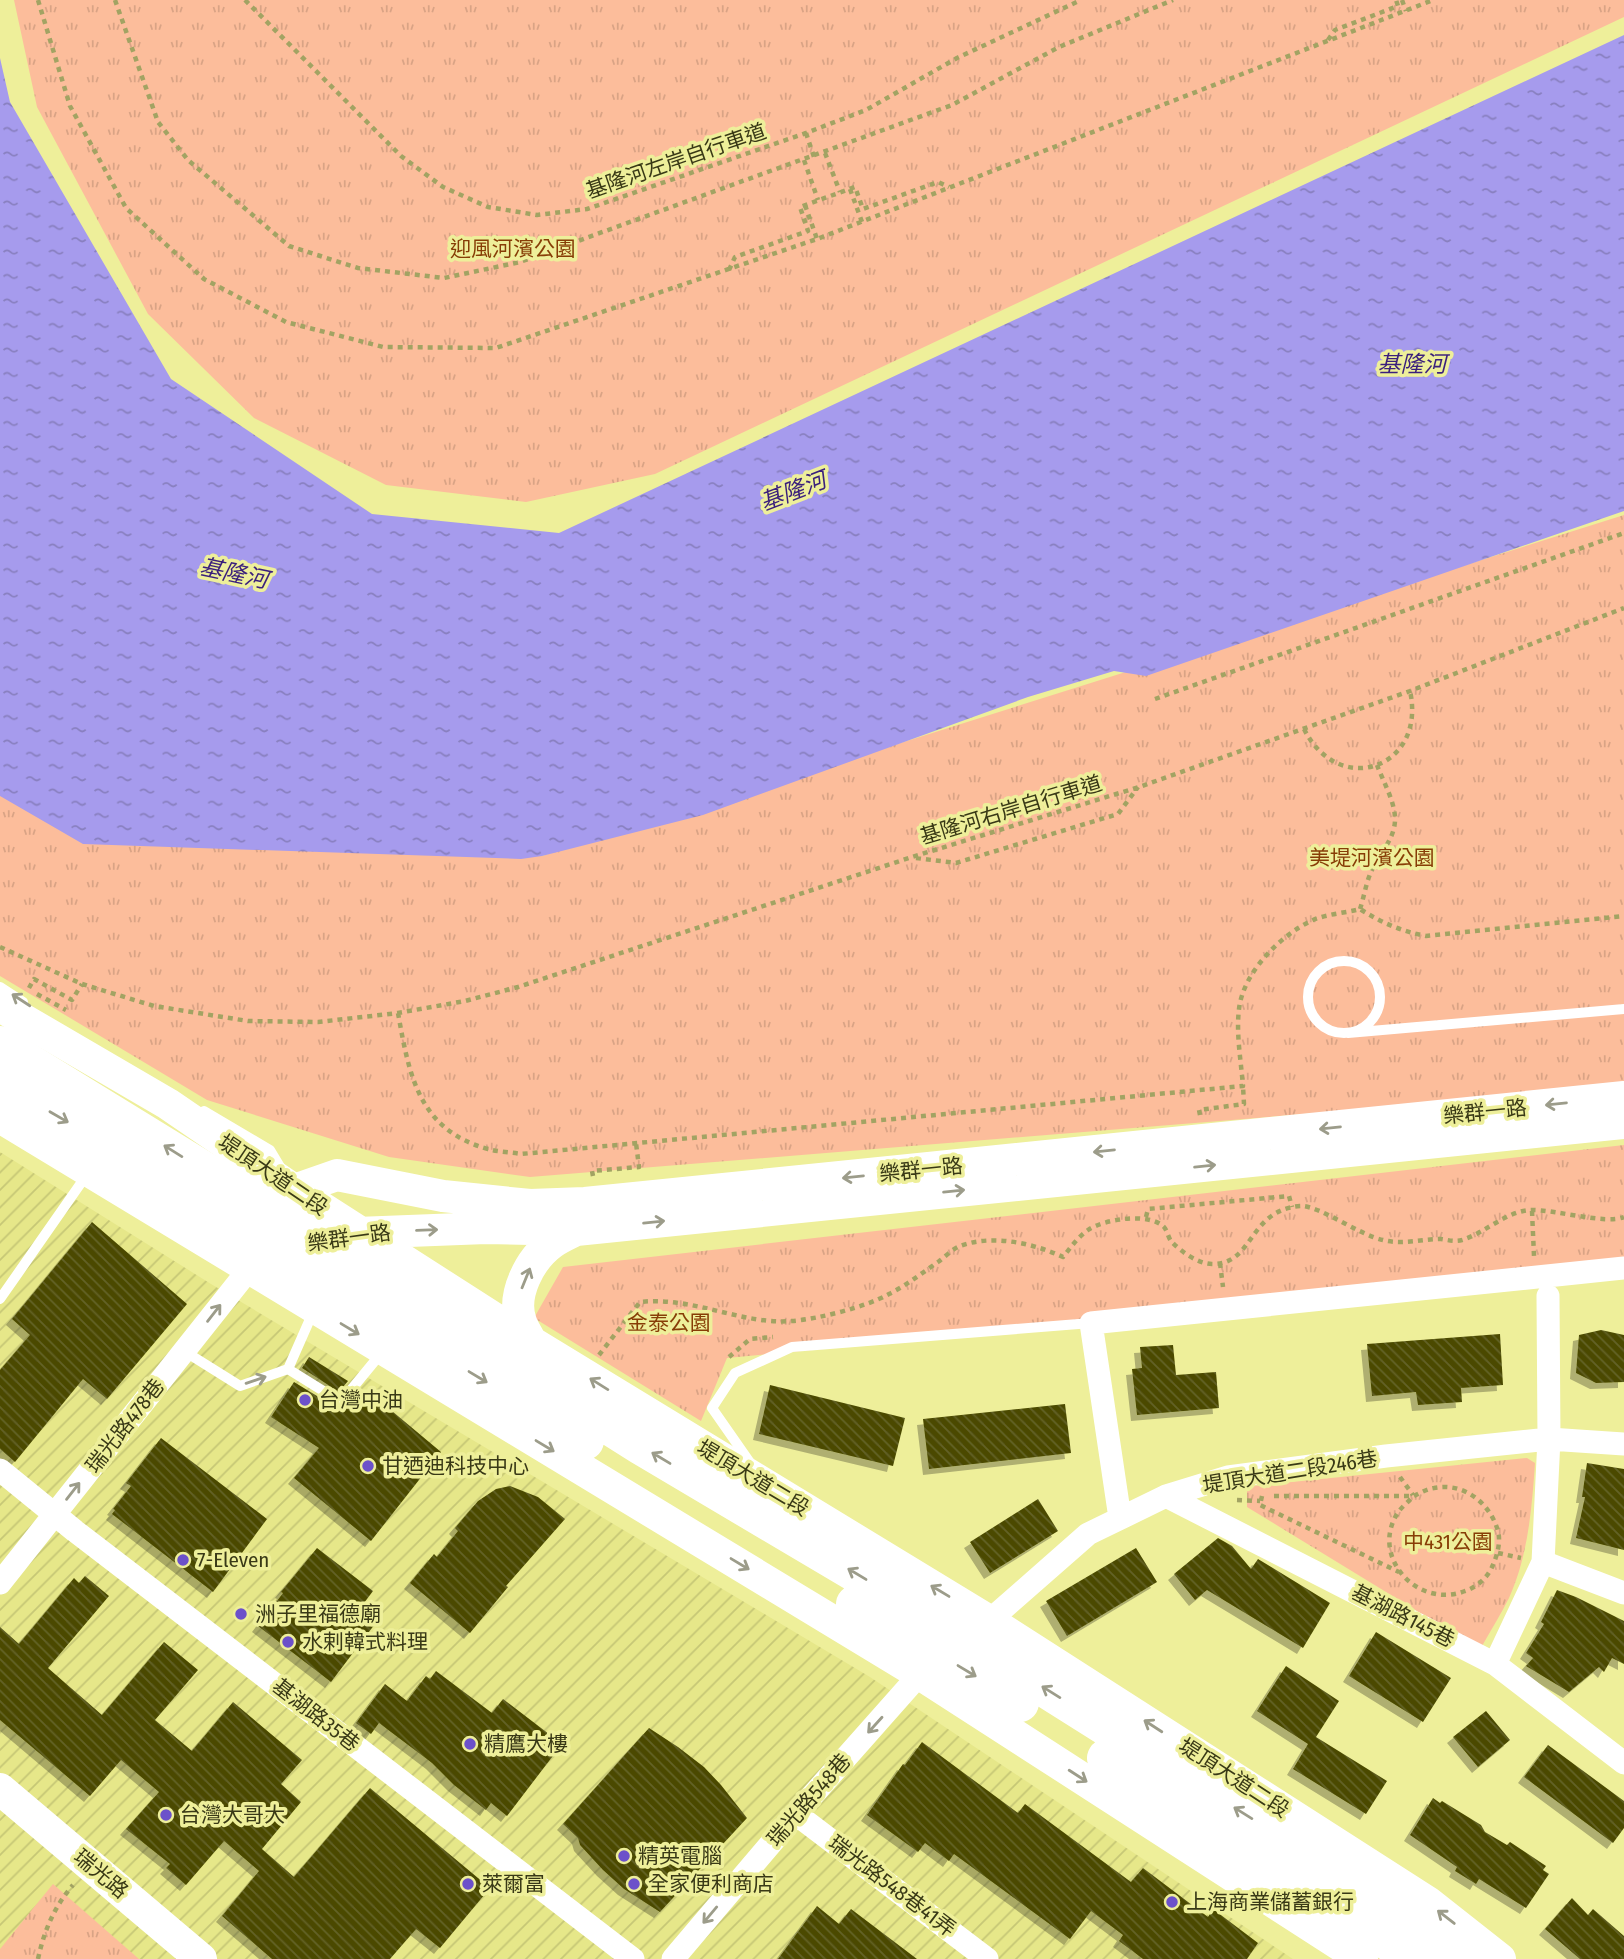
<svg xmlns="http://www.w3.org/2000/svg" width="1624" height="1959" font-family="'Fira Sans Condensed','Noto Sans TC',sans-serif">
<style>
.industrial{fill:url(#industrial-furrows)}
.park{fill:url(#park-tufts)}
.water{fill:url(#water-ripples)}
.building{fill:url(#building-back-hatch);filter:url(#shadow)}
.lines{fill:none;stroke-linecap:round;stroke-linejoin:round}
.path{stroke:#a2a363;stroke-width:4.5;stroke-dasharray:5 5;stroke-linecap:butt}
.lane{stroke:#fff;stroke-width:10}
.street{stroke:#fff;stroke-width:23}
.secondary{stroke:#fff;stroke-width:32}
.highway{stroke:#fff;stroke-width:38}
.oneway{stroke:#9c9c8a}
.poi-dot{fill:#6c51ca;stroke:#eeef9a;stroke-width:2.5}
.labels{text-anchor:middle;stroke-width:7;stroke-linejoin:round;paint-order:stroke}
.street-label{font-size:21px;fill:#393916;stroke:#eeef9a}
.park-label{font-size:21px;fill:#873d06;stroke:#eeef9a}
.poi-label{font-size:21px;fill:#393916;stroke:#eeef9a;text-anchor:start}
.water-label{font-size:23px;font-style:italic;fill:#3a1f7c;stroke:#eeef9a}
</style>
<defs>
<pattern id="industrial-furrows" width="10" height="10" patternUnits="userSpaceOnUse" patternTransform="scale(1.75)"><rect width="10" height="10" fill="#e6e789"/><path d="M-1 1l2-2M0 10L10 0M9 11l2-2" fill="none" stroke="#c6c776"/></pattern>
<pattern id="park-tufts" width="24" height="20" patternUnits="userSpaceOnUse" patternTransform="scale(1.75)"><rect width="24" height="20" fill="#fcbd9b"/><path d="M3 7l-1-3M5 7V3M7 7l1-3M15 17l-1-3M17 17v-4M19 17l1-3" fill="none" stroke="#d9a385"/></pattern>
<pattern id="water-ripples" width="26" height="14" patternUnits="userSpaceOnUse" patternTransform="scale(1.75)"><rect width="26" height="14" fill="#a69bed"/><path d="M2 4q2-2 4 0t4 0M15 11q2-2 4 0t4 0" fill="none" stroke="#887fbf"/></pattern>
<pattern id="building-back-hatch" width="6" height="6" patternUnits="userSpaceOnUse" patternTransform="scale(1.75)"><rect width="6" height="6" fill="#4b4a02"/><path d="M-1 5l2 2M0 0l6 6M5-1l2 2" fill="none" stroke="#636227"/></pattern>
<filter id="shadow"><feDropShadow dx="-6" dy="6" stdDeviation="0" flood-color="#0004"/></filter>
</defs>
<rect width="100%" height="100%" fill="#eeef9a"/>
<path class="industrial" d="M0,1152L211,1284L870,1677L1293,1959H0Z"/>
<path class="park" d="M14,0H1624V17L655,474L526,502L386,485L254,418L148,314L37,107Z
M1624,515V1088L530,1177L389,1157L207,1100L0,976V748L542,856Z
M1624,1145V1276L1539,1281L727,1358L701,1421L534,1318L563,1267Z
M1527,1458L1535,1463C1532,1508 1528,1556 1509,1598C1501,1614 1491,1630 1482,1646L1476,1647L1247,1507V1491L1253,1486Z
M53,1884L139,1959H0V1949Z"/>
<path class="water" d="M1624,35V511L1146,676L1114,671L1028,697L703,815L542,856L521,859L83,844L0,796V58L10,102L171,379L372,514L559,533Z"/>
<path class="building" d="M92,1222L187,1304L107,1399L83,1379L15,1462L0,1449V1370L30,1335L12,1319Z
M1601,1330L1624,1335V1382L1596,1383L1576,1373L1579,1335Z
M1500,1334L1503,1385L1461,1388L1462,1402L1418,1405L1416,1392L1372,1396L1367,1344Z
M1173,1345L1176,1375L1216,1372L1219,1408L1137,1415L1132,1369L1142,1368L1140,1347Z
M309,1357L348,1381L339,1392L302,1368Z
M294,1382L340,1410L347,1407L361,1390L366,1393L368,1391L441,1452L371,1541L294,1478L319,1448L271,1417Z
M770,1385L905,1418L893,1466L759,1434Z
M1065,1404L1071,1453L929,1469L923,1419Z
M161,1438L267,1519L213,1592L112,1514L115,1510L113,1509L131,1486L126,1483Z
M1587,1463L1624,1469V1550L1576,1538L1585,1497H1582Z
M510,1486L538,1497L565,1519L506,1586L508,1587L470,1633L410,1583L434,1554L437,1557L458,1531L455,1528L478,1501L496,1489Z
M1038,1499L1058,1531L990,1573L970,1542Z
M1218,1538L1232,1546L1251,1569L1258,1559L1330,1603L1303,1648L1207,1590L1195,1600L1174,1574Z
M317,1548L373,1591L361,1607L378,1620L331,1682L258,1626L283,1593L281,1592Z
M1136,1548L1157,1582L1067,1636L1046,1601Z
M85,1576L109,1596L48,1668L102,1715L164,1642L198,1670L155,1720L192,1751L233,1702L302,1760L281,1784L301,1802L262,1849L294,1877L370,1788L490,1888L440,1948L416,1929L390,1959H272L222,1916L259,1871L224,1841L186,1885L166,1868L170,1864L126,1829L159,1792L121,1760L90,1796L0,1720V1627L19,1644L74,1578L79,1583Z
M1557,1590L1576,1597L1624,1621V1664L1612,1658L1604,1672L1599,1667L1569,1692L1526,1666L1533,1658L1526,1653L1544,1624L1541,1622Z
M1376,1632L1451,1678L1423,1722L1349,1676Z
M1286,1666L1339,1701L1316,1737L1387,1781L1366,1814L1293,1769L1308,1744L1257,1711Z
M436,1671L492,1713L503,1699L562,1744L507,1816L491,1803L486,1810L454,1785L432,1763L379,1723L371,1734L356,1723L385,1684L407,1701L426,1676L430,1679Z
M1486,1711L1510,1740L1478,1767L1453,1737Z
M649,1728L678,1747L704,1767L721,1785L747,1818L660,1912L624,1889L603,1870L580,1845L578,1838L563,1824Z
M922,1742L1018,1813L1025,1804L1131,1882L1143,1868L1208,1917L1213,1909L1258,1943L1247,1959H1143L1119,1941L1123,1935L1091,1911L1070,1939L954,1854L949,1861L925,1843L918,1852L867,1815L903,1764L905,1765Z
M1548,1745L1624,1801V1828L1613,1843L1524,1777Z
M1433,1798L1440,1803L1442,1801L1481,1825L1485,1832L1507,1845L1510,1842L1546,1866L1543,1870L1549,1874L1526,1908L1479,1879L1476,1884L1455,1871L1457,1867L1410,1835Z
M1572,1898L1588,1915L1593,1909L1624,1936V1959H1580L1545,1929Z
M817,1906L839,1924L851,1909L917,1959H778Z"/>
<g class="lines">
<path class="path" d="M38,0L70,106L126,208L204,279L286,322L383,347L496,348L817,239L1433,0
M115,0L158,122L188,160L289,246L358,268L444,278L520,262L952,105L1059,47L1173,0
M245,0L401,156L443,187L488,207L537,215L587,209L806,133L866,110L957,58L1081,0
M1402,0L1406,11
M1328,40L1335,30L1398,6L1396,0
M806,133L814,157
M825,153L840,192
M804,160L818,200
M850,189L862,222
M805,205L817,239
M729,270L735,257L808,231L800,207L855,187L863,209L938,182L949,187
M1155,699L1624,533
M1304,729C1339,799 1427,768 1410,691
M916,858L956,863L1118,814L1138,787
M1360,909C1364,897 1366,883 1371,872C1379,853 1396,839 1395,817C1394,800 1383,781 1377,765
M0,947L82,984L154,1006L248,1021L318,1022L398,1013L465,1001L518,987L912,857L1139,787L1410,691L1624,608
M29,988L34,979L72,1000L82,984
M37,994L66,1010
M398,1013C409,1074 418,1130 488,1149C498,1152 510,1152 521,1154L1243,1086C1241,1061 1236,1034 1239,1009C1243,973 1280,935 1313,920C1327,914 1345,913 1360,909C1382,923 1401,931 1426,936L1624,916
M1200,1115L1199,1110L1244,1104L1243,1086
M593,1176L592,1171L639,1167L636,1143
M1532,1211L1534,1256
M1146,1217L1148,1209L1289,1196L1292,1207
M1220,1263L1223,1287
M599,1355L640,1302C693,1296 741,1325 792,1321C818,1319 866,1307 889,1294C907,1285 922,1273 938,1262C945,1257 952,1249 960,1246C992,1234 1033,1243 1063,1257C1071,1247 1078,1237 1088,1230C1104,1219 1149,1212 1164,1227C1167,1230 1168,1237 1171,1241C1180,1251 1198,1264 1212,1264C1254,1265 1248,1210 1300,1206C1319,1205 1359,1235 1383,1240C1402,1245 1422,1239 1441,1239C1448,1240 1455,1242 1462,1240C1485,1233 1505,1212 1530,1210C1554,1209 1606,1225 1624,1217
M729,1357L750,1339L773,1337
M1400,1477L1413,1495
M1262,1496L1260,1505L1399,1572
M1274,1496H1414C1420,1493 1427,1489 1434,1488C1464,1482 1490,1503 1498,1531C1501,1543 1497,1556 1492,1567C1487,1578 1477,1587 1465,1591C1417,1610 1368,1555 1399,1511C1403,1506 1409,1501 1414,1496
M1237,1500L1260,1501
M1498,1553L1521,1558
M38,1959C44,1931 54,1907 73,1885"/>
<path class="lane" d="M1308 997a36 36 0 1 1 72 0a36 36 0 1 1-72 0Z
M0,987L23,1002
M1348,1033L1624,1009
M204,1111L270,1150L282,1170
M0,1299L88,1173
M314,1310L288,1369L341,1402L383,1351
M184,1351L240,1386L288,1369
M749,1461L712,1408L735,1373L792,1347L1091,1323"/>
<path class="street" d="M0,1470L75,1531L633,1959
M1166,1496L1495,1664L1624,1763
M1120,1518L1091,1323L1624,1268
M1543,1562L1624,1593
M0,1583L250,1268
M989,1621L1088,1534L1166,1496L1228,1477L1386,1456L1549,1439L1624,1444
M1495,1664L1543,1562L1549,1439L1548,1296
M796,1814L987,1959
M673,1959L796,1814L920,1674"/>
<path class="secondary" d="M0,1006L168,1104L294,1190L531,1342L989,1621L1429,1903L1500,1959
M0,1117L920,1674L1362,1959
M278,1188L294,1190L337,1175L443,1196L530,1205L585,1203L1624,1097
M357,1233L486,1228L576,1230L1624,1123
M531,1342C528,1335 523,1329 521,1322C511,1295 530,1259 552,1243C559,1238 568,1234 576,1230
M0,1789L201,1959"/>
<path class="highway" d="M0,1045L221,1181L641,1446L965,1638L1394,1908L1464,1959
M0,1083L118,1152L273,1253L585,1441
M855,1604L1020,1703
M1106,1758L1415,1959"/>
</g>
<defs><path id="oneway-shaft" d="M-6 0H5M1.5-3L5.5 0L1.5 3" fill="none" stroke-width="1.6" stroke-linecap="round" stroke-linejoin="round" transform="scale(1.75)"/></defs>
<g class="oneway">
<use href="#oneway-shaft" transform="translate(21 1000) rotate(-147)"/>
<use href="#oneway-shaft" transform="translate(1556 1104) rotate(174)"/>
<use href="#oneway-shaft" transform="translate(59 1117) rotate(30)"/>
<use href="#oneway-shaft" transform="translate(1330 1128) rotate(174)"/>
<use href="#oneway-shaft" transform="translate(173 1151) rotate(-148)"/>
<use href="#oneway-shaft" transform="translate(1104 1151) rotate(174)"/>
<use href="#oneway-shaft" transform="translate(1205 1166) rotate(-6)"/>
<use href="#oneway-shaft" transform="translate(853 1177) rotate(174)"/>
<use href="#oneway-shaft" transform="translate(954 1191) rotate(-6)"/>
<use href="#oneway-shaft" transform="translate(654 1222) rotate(-6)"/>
<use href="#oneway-shaft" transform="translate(427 1230) rotate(-2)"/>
<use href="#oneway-shaft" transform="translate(526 1278) rotate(-68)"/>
<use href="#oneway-shaft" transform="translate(214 1313) rotate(-52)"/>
<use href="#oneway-shaft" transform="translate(350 1329) rotate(31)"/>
<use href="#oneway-shaft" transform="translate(478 1377) rotate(31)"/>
<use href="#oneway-shaft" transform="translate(256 1380) rotate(-19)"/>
<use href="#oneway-shaft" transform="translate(599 1384) rotate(-148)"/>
<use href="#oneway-shaft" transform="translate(545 1446) rotate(31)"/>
<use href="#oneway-shaft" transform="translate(661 1458) rotate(-149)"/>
<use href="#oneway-shaft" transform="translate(73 1491) rotate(-52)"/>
<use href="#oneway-shaft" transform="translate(740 1564) rotate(31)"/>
<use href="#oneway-shaft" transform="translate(857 1574) rotate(-149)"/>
<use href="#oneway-shaft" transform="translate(940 1591) rotate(-149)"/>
<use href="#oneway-shaft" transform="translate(967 1671) rotate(31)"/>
<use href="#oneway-shaft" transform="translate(1051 1692) rotate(-148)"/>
<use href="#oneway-shaft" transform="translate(875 1725) rotate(132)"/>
<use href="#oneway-shaft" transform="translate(1153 1726) rotate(-147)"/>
<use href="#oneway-shaft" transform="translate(1078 1776) rotate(33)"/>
<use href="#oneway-shaft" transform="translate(1243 1813) rotate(-148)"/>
<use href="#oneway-shaft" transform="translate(710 1915) rotate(130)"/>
<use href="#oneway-shaft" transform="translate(1446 1917) rotate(-142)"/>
</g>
<g class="poi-dot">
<circle cx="305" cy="1400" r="7"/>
<circle cx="368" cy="1466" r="7"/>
<circle cx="183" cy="1560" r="7"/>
<circle cx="241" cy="1614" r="7"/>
<circle cx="288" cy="1642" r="7"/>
<circle cx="470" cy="1744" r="7"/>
<circle cx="166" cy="1815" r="7"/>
<circle cx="624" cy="1856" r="7"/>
<circle cx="468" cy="1884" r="7"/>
<circle cx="634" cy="1884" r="7"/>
<circle cx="1172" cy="1902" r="7"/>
</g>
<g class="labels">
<g class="street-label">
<text transform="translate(676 161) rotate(-19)" y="7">基隆河左岸自行車道</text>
<text transform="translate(1011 810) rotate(-17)" y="7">基隆河右岸自行車道</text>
<text transform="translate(1485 1112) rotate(-6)" y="7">樂群一路</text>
<text transform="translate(921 1170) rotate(-6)" y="7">樂群一路</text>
<text transform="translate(273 1175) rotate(34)" y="7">堤頂大道二段</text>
<text transform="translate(349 1238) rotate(-8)" y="7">樂群一路</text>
<text transform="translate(125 1426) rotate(-52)" y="7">瑞光路478巷</text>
<text transform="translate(1290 1472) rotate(-9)" y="7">堤頂大道二段246巷</text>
<text transform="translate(753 1478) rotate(31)" y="7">堤頂大道二段</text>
<text transform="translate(1403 1616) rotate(27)" y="7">基湖路145巷</text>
<text transform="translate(316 1715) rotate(38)" y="7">基湖路35巷</text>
<text transform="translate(1234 1778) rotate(33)" y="7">堤頂大道二段</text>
<text transform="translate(809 1800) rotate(-49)" y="7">瑞光路548巷</text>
<text transform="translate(101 1874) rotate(40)" y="7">瑞光路</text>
<text transform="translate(892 1886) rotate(37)" y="7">瑞光路548巷41弄</text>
</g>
<g class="park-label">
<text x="513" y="256">迎風河濱公園</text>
<text x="1372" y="865">美堤河濱公園</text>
<text x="669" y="1330">金泰公園</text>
<text x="1448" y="1549">中431公園</text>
</g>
<g class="poi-label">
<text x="319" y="1407">台灣中油</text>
<text x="382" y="1473">甘迺迪科技中心</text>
<text x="197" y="1567">7-Eleven</text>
<text x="255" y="1621">洲子里福德廟</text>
<text x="302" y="1649">水剌韓式料理</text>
<text x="484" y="1751">精鷹大樓</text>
<text x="180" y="1822">台灣大哥大</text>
<text x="638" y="1863">精英電腦</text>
<text x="482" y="1891">萊爾富</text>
<text x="648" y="1891">全家便利商店</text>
<text x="1186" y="1909">上海商業儲蓄銀行</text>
</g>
<g class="water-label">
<text x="1412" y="372">基隆河</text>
<text transform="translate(793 491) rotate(-21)" y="8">基隆河</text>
<text transform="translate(234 573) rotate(12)" y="8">基隆河</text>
</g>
</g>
</svg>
